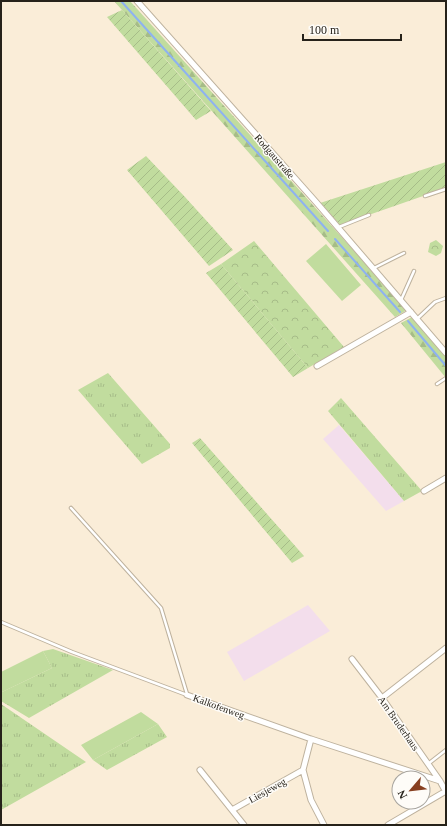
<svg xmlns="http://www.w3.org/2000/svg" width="447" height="826" font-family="Georgia,serif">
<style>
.commercial{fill:#f3deec}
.grass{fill:url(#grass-tufts)}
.forest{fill:url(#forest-firs)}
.park{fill:url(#park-crowns)}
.garden{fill:url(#garden-furrows)}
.pitch{fill:#c1dc9e}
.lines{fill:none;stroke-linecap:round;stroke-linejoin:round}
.stream{stroke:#8eb2f0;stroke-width:2}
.service-casing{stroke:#beb29e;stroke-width:4.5}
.minor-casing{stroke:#beb29e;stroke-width:7}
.service{stroke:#fff;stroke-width:2.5}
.minor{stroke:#fff;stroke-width:5}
.labels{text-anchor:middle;stroke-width:3;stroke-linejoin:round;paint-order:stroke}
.street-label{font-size:10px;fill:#26221a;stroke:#fefcf8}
</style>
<defs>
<pattern id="grass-tufts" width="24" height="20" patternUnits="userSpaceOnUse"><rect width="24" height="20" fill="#c1dc9e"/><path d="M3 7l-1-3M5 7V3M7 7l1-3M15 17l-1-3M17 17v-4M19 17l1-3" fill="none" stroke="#a6bc88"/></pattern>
<pattern id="forest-firs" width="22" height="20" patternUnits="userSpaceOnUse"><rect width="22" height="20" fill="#c1dc9e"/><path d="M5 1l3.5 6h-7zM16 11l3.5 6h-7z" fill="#a6bc88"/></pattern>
<pattern id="park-crowns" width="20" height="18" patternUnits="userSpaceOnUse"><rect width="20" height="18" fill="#c1dc9e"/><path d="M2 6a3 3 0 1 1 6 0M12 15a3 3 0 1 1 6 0" fill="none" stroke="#a6bc88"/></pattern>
<pattern id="garden-furrows" width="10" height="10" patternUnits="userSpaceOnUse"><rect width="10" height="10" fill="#c1dc9e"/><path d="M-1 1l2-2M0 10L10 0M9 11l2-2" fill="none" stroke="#a6bc88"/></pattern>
</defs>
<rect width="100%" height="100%" fill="#faedd8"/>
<path class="commercial" d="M339,425L404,501L386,511L323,439Z
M308,605L330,631L244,681L227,652Z"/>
<path class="grass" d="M108,373L170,444V448L142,464L78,390Z
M341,398L422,491L404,501L328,411Z
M53,649L113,670L29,718L1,701V690L2,692L52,668L43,651Z
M1,704L86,762L1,810Z
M158,724L167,737L107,770L93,760Z"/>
<path class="forest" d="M114,1H130L407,310L395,317Z
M412,317L446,357V378L401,323Z"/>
<path class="park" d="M436,240L443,246L441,253L436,256L428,252L430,243Z
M254,241L344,347L308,368L221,264Z"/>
<path class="garden" d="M122,10L211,111L196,120L107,17Z
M146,156L185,197L233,250L209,266L127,170Z
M446,162V188L340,225L320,203Z
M221,264L308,368L293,377L206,273Z
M200,438L304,556L292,563L192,443Z"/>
<path class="pitch" d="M326,244L361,285L342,301L306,261Z
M43,651L52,668L2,692L1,690V672Z
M141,712L158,724L93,760L81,745Z"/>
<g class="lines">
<path class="stream" d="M121,1L328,231
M335,239L400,312
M408,321L446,366"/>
<defs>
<path id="service" d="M425,196L446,189
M339,227L369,215
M374,268L404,253
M401,300L414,271
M417,319L435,302L446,298
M437,384L446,378
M71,508L161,608L187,694
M1,622L72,652L187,695
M428,764L446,750"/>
<path id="minor" d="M137,1L316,202L446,353
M317,366L411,312
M424,491L446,478
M352,659L382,698L440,781L446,792
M187,695L311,739L440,781
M382,698L446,648
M311,739L303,770L311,800L324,825
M200,770L244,825
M232,810L303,770
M388,825L446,791"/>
</defs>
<use href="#service" class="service-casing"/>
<use href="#minor" class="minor-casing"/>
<use href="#service" class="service"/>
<use href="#minor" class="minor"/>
</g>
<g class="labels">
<g class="street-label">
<text transform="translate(275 156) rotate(49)" y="4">Rodgaustraße</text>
<text transform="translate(219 706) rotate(20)" y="4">Kalkofenweg</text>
<text transform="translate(399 723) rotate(55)" y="4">Am Bruderhaus</text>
<text transform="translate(267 790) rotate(-29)" y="4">Liesjeweg</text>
</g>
</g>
<rect width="447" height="826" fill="none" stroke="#26221a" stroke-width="4"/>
<g transform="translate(411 790) rotate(242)"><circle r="19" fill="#fefcf8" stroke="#a8a59f"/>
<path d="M0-3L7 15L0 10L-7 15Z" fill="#873f20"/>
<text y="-6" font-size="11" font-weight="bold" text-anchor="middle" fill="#26221a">N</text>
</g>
<path d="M303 34v6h98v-6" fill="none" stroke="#26221a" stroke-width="2"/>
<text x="309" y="34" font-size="12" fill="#26221a" stroke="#fefcf8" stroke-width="3" paint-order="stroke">100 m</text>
</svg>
